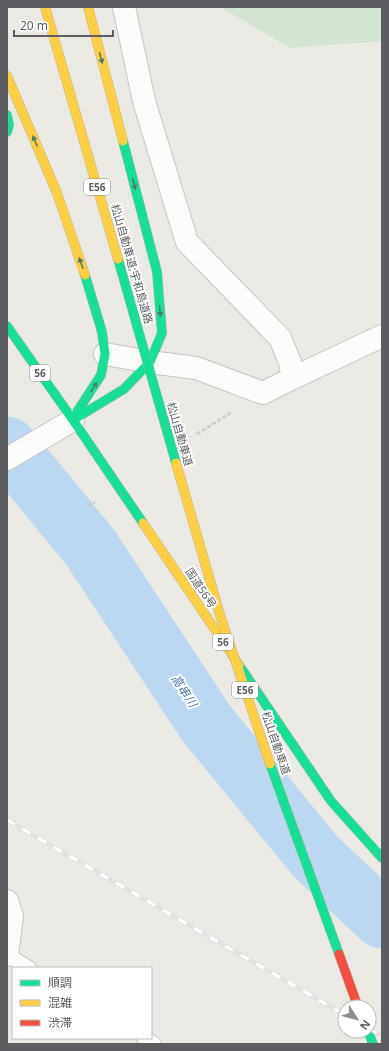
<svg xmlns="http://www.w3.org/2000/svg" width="389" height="1051" font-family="'Noto Sans','Noto Sans JP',sans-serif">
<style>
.green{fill:#d3e5d2}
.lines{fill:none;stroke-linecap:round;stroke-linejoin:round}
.river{stroke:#bcd8f0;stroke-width:59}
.lane-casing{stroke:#c6c5c5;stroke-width:16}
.street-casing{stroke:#c6c5c5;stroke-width:24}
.fast-casing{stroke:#bdb396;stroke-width:10}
.slow-casing{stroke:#bdb396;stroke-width:10}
.path{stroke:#c8cbc9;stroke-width:2.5;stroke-dasharray:4 2;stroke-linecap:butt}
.lane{stroke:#fcfcfb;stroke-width:14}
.street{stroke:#fcfcfb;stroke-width:22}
.fast{stroke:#16e098;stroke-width:9}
.slow{stroke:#ffcf43;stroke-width:9}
.rail-casing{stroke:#e2e1e1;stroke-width:4.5}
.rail{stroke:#fff;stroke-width:3;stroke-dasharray:9;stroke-linecap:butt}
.fast-bridge-casing{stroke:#bdb396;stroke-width:10;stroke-linecap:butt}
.slow-bridge-casing{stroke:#bdb396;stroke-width:10;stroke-linecap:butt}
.jam-bridge-casing{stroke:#bdb396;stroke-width:10;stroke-linecap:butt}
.fast-bridge{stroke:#16e098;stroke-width:9}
.slow-bridge{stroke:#ffcf43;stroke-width:9}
.jam-bridge{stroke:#f24e42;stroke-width:9}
.oneway{fill:#4a7e6f}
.labels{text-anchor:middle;stroke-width:3.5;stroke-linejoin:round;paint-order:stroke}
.shield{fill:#fff;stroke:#8c8e90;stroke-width:1}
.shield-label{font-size:10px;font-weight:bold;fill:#5b5d61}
.street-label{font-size:11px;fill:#5b5d61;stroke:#fff}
.water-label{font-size:12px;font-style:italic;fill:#4c76ae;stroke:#fff}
</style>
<rect width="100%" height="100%" fill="#eae9e4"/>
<path class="green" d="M220,7H382V41L290,48Z"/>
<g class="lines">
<path class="river" d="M7,446L90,547L206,723L316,857L382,919"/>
<defs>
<path id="lane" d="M7,955L29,968
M144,1038L154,1044"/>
<path id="street" d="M124,7L144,101L187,242L280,338L290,362L293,378
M105,354L150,362L196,368L263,393L293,378L382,336
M7,459L73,420
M7,901L12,916L7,955"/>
<path id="fast" d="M7,115L9,125L7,132
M7,326L73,420L143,523
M75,415L101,375L105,354L102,332L85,275
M73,420L124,389L150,362L162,333L157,272L123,141
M239,665L331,801L382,858
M368,1031L373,1044"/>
<path id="slow" d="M88,7L123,141
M7,76L57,193L85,275
M143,523L239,665"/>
</defs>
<use href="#lane" class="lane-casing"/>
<use href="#street" class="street-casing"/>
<use href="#fast" class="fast-casing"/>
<use href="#slow" class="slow-casing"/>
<path class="path" d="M197,434L232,412
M88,506L95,502"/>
<use href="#lane" class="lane"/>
<use href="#street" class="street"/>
<use href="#fast" class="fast"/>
<use href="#slow" class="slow"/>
<defs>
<path id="rail" d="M7,820L345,1015
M369,1028L382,1036"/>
</defs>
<use href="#rail" class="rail-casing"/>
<use href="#rail" class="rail"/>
<defs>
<path id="fast-bridge" d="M118,259L176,463
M270,764L339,954"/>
<path id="slow-bridge" d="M45,7L118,259
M176,463L220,615L270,764"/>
<path id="jam-bridge" d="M339,954L358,1007"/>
</defs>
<use href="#fast-bridge" class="fast-bridge-casing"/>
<use href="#slow-bridge" class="slow-bridge-casing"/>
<use href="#jam-bridge" class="jam-bridge-casing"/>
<use href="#fast-bridge" class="fast-bridge"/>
<use href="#slow-bridge" class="slow-bridge"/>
<use href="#jam-bridge" class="jam-bridge"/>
</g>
<defs><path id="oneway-solid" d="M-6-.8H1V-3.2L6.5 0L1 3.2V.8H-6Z"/></defs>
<g class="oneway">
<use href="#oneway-solid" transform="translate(101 58) rotate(75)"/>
<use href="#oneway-solid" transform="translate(35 141) rotate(-113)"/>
<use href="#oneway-solid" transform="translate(134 184) rotate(75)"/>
<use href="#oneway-solid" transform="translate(81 263) rotate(-109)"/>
<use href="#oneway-solid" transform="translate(160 311) rotate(85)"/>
<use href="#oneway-solid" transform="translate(94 387) rotate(-58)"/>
</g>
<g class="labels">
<g class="shield">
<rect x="84" y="179" width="26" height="16" rx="3"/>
<rect x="30" y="365" width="20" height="16" rx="3"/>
<rect x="213" y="634" width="20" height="16" rx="3"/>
<rect x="232" y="682" width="26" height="16" rx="3"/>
</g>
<g class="shield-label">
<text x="97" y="191">E56</text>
<text x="40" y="377">56</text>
<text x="223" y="646">56</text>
<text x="245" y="694">E56</text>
</g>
<g class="street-label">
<text transform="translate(132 264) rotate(74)" y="4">松山自動車道;宇和島道路</text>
<text transform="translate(180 434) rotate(74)" y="4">松山自動車道</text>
<text transform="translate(201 588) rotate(56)" y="4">国道56号</text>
<text transform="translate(276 743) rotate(71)" y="4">松山自動車道</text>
</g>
<g class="water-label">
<text transform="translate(184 691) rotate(57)" y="4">高串川</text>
</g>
</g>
<rect width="389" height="1051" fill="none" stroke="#5b5d61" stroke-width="16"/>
<rect x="12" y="967" width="140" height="72" fill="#ffffff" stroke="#bdbec0"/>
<rect x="20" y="980" width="20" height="6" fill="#16e098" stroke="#bdbec0"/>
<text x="48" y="987" font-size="12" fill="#5b5d61">順調</text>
<rect x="20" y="1000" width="20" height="6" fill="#ffcf43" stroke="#bdbec0"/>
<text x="48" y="1007" font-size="12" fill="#5b5d61">混雑</text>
<rect x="20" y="1020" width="20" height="6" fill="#f24e42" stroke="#bdbec0"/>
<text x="48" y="1027" font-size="12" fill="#5b5d61">渋滞</text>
<g transform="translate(357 1019) rotate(126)"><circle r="19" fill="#ffffff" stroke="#bdbec0"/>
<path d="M0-3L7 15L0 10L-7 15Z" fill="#8d8e8f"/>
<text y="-6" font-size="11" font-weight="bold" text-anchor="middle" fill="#5b5d61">N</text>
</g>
<path d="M14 30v6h99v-6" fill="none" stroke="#5b5d61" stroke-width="2"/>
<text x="20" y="30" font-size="12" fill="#5b5d61" stroke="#ffffff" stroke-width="3" paint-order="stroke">20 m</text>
</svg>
